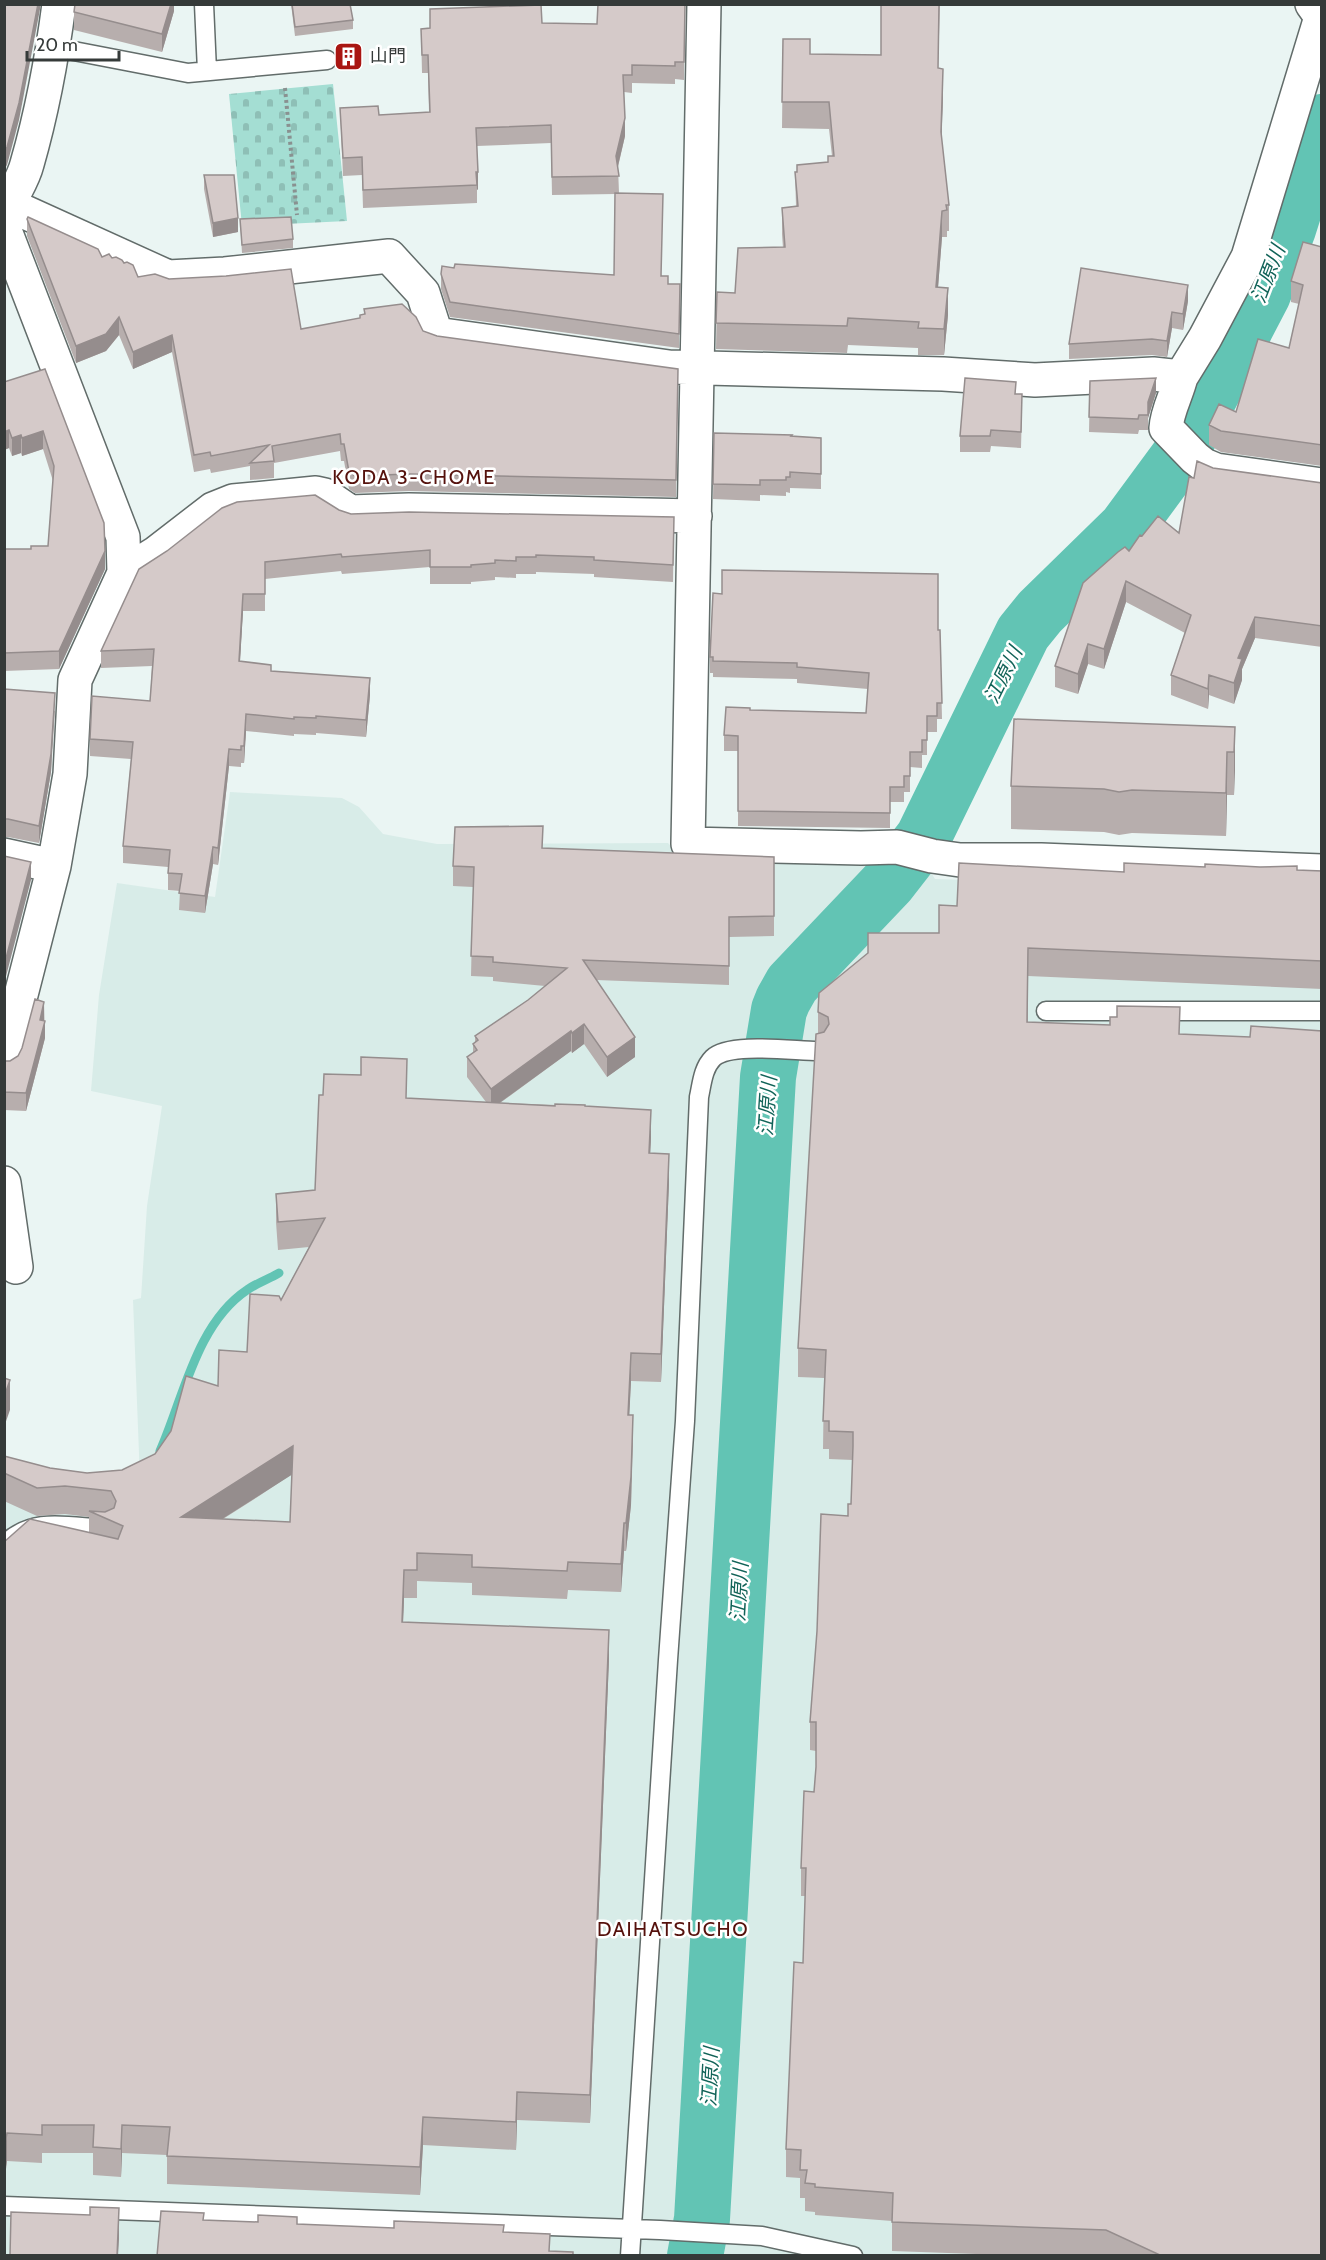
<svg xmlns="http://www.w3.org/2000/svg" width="1326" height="2260" font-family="Cabin,'Noto Sans JP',sans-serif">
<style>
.built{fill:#d8ece8}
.cemetery{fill:url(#cemetery-stones)}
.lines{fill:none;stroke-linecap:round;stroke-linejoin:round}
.stream{stroke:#62c4b4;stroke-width:9}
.river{stroke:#62c4b4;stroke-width:56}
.service-casing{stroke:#626c6a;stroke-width:21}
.minor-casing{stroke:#626c6a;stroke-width:36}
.trunk-casing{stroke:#626c6a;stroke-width:36}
.path{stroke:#899190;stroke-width:4;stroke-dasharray:3 3;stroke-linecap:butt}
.service{stroke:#fff;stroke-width:18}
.minor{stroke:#fff;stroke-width:33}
.trunk{stroke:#fff;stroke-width:33}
.wall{fill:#b7aead;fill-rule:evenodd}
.shaded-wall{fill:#958d8d}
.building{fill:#d5cac9;stroke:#958d8d;stroke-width:1.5;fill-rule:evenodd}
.labels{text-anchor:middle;stroke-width:5;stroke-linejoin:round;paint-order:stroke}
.poi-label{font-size:18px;fill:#353a39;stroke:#fff;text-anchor:start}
.water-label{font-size:20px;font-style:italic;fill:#116358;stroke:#fff}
.neighbourhood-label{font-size:20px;letter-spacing:1.5px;fill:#55110c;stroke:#fff}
</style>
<defs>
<pattern id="cemetery-stones" width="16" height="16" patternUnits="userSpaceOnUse" patternTransform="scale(1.5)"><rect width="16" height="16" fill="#a4ded3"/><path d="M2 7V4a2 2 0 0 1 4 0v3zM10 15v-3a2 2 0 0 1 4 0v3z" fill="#8ebfb6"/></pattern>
</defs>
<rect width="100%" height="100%" fill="#eaf5f3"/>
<path class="built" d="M230,792L342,798L359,807L383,834L437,844L668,843L686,862L925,863L935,879L1321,892V2255H5L4,1469L140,1479L133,1300L141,1298L147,1206L162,1106L91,1091L99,995L117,883L215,897Z"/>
<path class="cemetery" d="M333,84L347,221L242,226L229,94Z"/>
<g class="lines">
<path class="stream" d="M897,873H917
M160,1451C183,1400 196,1324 247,1290C257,1283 269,1279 279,1273"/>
<path class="river" d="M695,2256L702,2219L768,1077L779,1010L783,1000L792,984L888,883L923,838L1023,633L1040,612L1126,528L1179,456L1263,294L1288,229L1322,122"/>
<defs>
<path id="service" d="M204,4L207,71
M53,47L188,73L327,60
M1046,1011H1322
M4,1545C33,1516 68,1527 105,1529
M4,2206L660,2230L762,2236L853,2256
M630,2256L668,1660L685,1421L699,1097C702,1083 703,1068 713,1058C729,1042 794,1051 818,1051"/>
<path id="minor" d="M704,4L688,844L861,848L897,847L932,856L960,860H1041L1322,871
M4,205L7,204L168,277L225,274L389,256L423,293L436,334L669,367L943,374L1035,380L1153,374L1181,377C1177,394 1167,411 1166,428L1195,458L1204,465L1216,470L1322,485
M4,219C8,199 22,184 27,164C42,112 52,58 59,4
M4,228L123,537L124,573L75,680L70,774L54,866L4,1061
M1181,377L1205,338L1248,257L1321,17
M124,573L156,553L213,509L233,501L316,493L325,495L350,512L409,510L695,516
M4,855L54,866
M4,1183L16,1267"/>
<path id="trunk" d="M1312,4L1322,18"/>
</defs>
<use href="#service" class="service-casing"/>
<use href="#minor" class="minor-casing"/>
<use href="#trunk" class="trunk-casing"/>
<path class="path" d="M285,88L297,215"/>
<use href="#service" class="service"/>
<use href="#minor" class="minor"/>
<use href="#trunk" class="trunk"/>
</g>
<path class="wall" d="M174,4V11L162,52L74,30V12Z
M291,4H350L353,20V29L295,36Z
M685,4L684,80L675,79V84L632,83V93L624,92L625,136L618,167L619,193L662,276L668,284H680L679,348L450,317L441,289V274L454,268L614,275L615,194L552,195L551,143L477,146L478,189L477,190V203L363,208L362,175L343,176L340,108L379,115L429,112L428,73H422L421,29L430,28V9L542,23L597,24Z
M940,4L938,68L943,95L941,138L949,205V231H947V237H942L938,287L948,315L944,355H918V348L848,345L847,353L716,349L717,292L735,293L783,248L782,234V208L796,206L795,172L828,162L832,156L829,129L782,128L783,39L810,54L881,55Z
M204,175L238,232L213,237L204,189Z
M27,219L102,257L112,258L124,263L138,277L301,329L360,318V315H364V309L437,336L678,369L676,497L409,491L355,493L349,489L344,461H341L340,451L274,463V478L250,480V466L211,473L210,469L194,472L172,352L133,369L119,335L106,351L76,363L27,236Z
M240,219L293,239V248L242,253Z
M1322,247V466L1221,452L1209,445V425L1236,412L1289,348L1299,304L1291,302V281Z
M1188,301L1183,330L1172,328L1167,357L1152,355L1069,359V344Z
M45,369L105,569L59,669L4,671V549H31L48,546L53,481L43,449L22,456L21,453L12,456L9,448L4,450V382Z
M1090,381L1156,393L1148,418V430H1139L1138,434L1089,432Z
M1016,394L1022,409L1021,448L991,446L990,452H960V436Z
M714,433L821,438V489L790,488V493L786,492V496L760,495V501L713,499Z
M1213,468L1322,483V647L1255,638L1242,669V680L1234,704L1209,695L1208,709L1171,695V675L1185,633L1126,602L1104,669L1088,664L1078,694L1055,687V666L1129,551L1142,536L1179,533L1194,478Z
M339,510L351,514L674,517L673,582L594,577V574L536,572V574H516V578L495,577V580L471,582V584H430V567L342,574L341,571L265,579V611H243L240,661L271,671L370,695L366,737L316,733V735L294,734V736L246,731L244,763H241V767L229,766L218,865L213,864L205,913L179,910L180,891L168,890V867L123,863V846L131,759L90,756V739L150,701L152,666L101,668V651Z
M940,630L942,719H937V732H927V755H922V768L910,767V792H904V802H890V828L738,826V751H724V735L750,710L866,713L868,689L797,683V679L713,677V673H710V657Z
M4,689L55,711L51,772L39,843L8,837H4Z
M1235,727L1234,795H1227L1226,836L1132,833L1119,835L1104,832L1011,829V786Z
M543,848L774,857V936L729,937V985L596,980L635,1057L607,1077L584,1044L572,1053L571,1051L500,1103L585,1106L651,1138L650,1153L669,1182L661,1382L631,1381L629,1415L633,1443L631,1505L626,1551H624L621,1592L568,1590L567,1599L472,1595V1583L417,1581V1598H404L403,1622L609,1659L590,2123L517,2120L516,2150L423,2145L420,2195L167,2184V2155L122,2153L121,2177L93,2175V2153H42V2163L7,2161L4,2177V1542L89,1533V1517L65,1514L37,1516L4,1501V1456L50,1468L87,1473L122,1470L155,1454L218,1386L247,1352L281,1300L309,1247L278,1250L276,1222V1194L315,1190L407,1098L486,1102L467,1077V1057L473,1053V1044L475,1042V1036L528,1000L545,986L493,981V977L471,976L473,887L453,886V866ZM292,1474L290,1522L223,1519L259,1496Z
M1205,867L1322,871V989L1028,976V1022L1180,1034L1322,2256H1032L892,2251V2221L815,2215V2212L805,2211V2198H800V2178L786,2177V2149L803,1963L805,1896H801V1868L814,1792L816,1767V1751L810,1750V1722L848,1516L851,1504L853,1460L829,1459V1449H823L824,1378L798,1377V1348L818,1034V1012L939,933L957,906L1124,872Z
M44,1002L45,1038L26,1111L4,1110V1061H10L18,1056Z"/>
<path class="shaded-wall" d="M38,4H41L19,120L7,165L4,170V153Z
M171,4H174V11L162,52V34Z
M943,69V95L941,158V132Z
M625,118V136L616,174V156Z
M476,172H478V189L477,190Z
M942,211V237L936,314V287Z
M238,218V232L213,237V223Z
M1188,285V301L1183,330V314Z
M948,288V315L944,355V329Z
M1172,312V328L1167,357V341Z
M119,317V335L106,351L76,363V346Z
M172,335V352L133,369V352Z
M1156,378V393L1148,418V430V402Z
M9,430V448L4,450V432Z
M43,431V449L22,456V438Z
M21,435V453L12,456V438Z
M105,551V569L59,669V651Z
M1126,581V602L1104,669V649Z
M243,594V611L239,678V661Z
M1255,617V638L1242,669V680L1234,704V683L1238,658Z
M1088,644V664L1078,694V674Z
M1209,675V695L1208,709V689Z
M370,678V695L366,737V720Z
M55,693L51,772L39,843V826Z
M246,714V731L244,763V746Z
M1235,727V771L1234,795V752Z
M229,749V766L218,865V848Z
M1227,752V795L1226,836V793Z
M213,847V864L205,913V896Z
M31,862V880L4,984V966Z
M44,1002V1020L40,1037V1020Z
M45,1021V1038L26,1111V1093Z
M584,1024V1044L572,1053V1033Z
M571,1031V1051L491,1109V1089Z
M635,1037V1057L607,1077V1057Z
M651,1110V1138L649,1181V1153Z
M669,1154V1182L661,1382V1354Z
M631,1353V1381L628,1443V1415Z
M10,1380V1410L4,1427V1397Z
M633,1415L631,1505L626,1551V1523Z
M293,1446V1474L181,1545V1517Z
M624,1523V1551L621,1592V1564Z
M404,1570V1598L402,1650V1622Z
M609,1630V1659L590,2123V2095Z
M517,2092V2120L516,2150V2122Z
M423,2117V2145L420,2195V2167Z
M122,2125V2153L121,2177V2149Z
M7,2133V2161L5,2177V2149Z
M119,2208V2239L118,2256H117Z"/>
<path class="building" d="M4,4H38L19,103L7,147L4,153Z
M75,4H171L162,34L74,12Z
M292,4H350L353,20L295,27Z
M598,4H685L684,62H675V66L632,65V75H623L625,118L616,156L619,176L552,177L551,125L476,128L478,172H476L477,185L363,190L362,157L343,158L340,108L378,106L379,115L430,112L428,55H422L421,29L430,28V9L541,5L542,23L597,24Z
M881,4H939L938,68L943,69L941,132L949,205H946L947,210L942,211L936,287L948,288L944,329L918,328L919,322L848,318L847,326L716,323L717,292L735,293L738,248L785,247L782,208L798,206L795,172H797V165L828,162V156H834L829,102H782L783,39H810V54L881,55Z
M204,175H234L238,218L213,223Z
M615,193L663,194L661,276H668V284H680L679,334L450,302L441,274L442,266L454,268L455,264L614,275Z
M28,217L98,249L102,257L109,254L112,258L116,257L122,260L124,263L127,262L133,265L138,277L155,274L169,279L226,276L291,269L301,329L360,318V315L365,314L364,309L402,304L416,317L423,331L437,336L678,369L676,480L409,474L355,476L349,472L344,444H341L340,434L272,446L274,461L250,463L269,445L211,456L210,452L194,455L172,335L133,352L119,317L106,334L76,346L27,219Z
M291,217L293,239L242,245L240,219Z
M1303,242L1322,247V445L1221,431L1209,425L1219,404L1236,412L1258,339L1289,348L1303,285L1291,281Z
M1081,268L1188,285L1183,314L1172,312L1167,341L1152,339L1069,344Z
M45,369L104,523L105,551L59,651L4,653V549H31V546H48L54,466L43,431L22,438L21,435L12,438L9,430L4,432V382Z
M965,378L1016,382L1015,394H1022L1021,432L991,430L990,436H960Z
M1156,378L1148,402V415H1139L1138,419L1089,417L1090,381Z
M714,433L792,435L791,436L821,438V474L790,472V477H786V480H760V485L713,484Z
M1197,461L1213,468L1322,483V626L1255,617L1238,658L1242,659L1234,683L1209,675L1208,689L1171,675L1191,615L1126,581L1104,649L1088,644L1078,674L1055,666L1083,583L1118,552L1125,547L1129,551L1140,535L1142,536L1158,516L1179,533L1189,477L1194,478Z
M315,495L339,510L351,514L409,512L674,517L673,565L594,560V557L536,555V557H516V561L495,560V563L471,565V567H430V550L342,557L341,554L265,562V594H243L239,661L271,665V671L370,678L366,720L316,716V718L294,717V719L246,714L244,746H241V750L229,749L218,848L213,847L205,896L179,893L182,874L168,873L170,850L123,846L133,742L90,739L92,696L150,701L154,649L101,651L139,569L167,551L222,508L237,502Z
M722,570L938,574V630H940L942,703H937V716H927V740H922V752H910V776H904V787H890V813L738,811V736L724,735L726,707L750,708V710L866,713L869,673L797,667V663L713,661V657H710L713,593L722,594Z
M4,689L55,693L51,754L39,826L8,819H4Z
M1014,719L1235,727L1234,752H1227L1226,793L1132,790L1119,792L1104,789L1011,786Z
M543,826L542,848L774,857V916L729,917V966L583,960L635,1037L607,1057L584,1024L572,1033L571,1031L491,1089L467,1057L477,1050L473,1044L478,1040L475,1036L528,1000L567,968L493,962V957L471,956L474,867L453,866L455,827Z
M4,856L31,862L4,966Z
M959,863L1124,872V863L1205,867V864L1260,867L1297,866V870L1322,871V961L1028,948L1027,1022L1110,1025V1017H1117V1006L1180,1007L1179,1034L1250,1037L1251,1026L1322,1031V2256H1162L1106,2230L892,2222L893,2193L815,2187V2184L805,2183L807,2170H800L801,2150L786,2149L794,1962L803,1963L806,1868H801L804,1791L814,1792L816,1767V1722H810L817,1631L821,1514L848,1516V1504H851L853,1446V1432L829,1431V1421H823L826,1350L798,1348L816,1034L824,1032L829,1024L828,1017L818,1012L819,993L868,953V933H939V905L957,906Z
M35,999L44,1002L40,1020L45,1021L26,1093L4,1092V1061H10L18,1056L22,1048Z
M361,1057L407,1059L406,1098L555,1106V1104L585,1105V1106L651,1110L649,1153L669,1154L661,1354L631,1353L628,1415H633L631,1477L626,1523H624L621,1564L568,1562L567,1571L472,1567V1555L417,1553V1570H404L402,1622L609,1630L590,2095L517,2092L516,2122L423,2117L420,2167L167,2156L170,2127L122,2125L121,2149L93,2147L94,2125H42V2135L7,2133L4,2149V1542L30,1519L118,1539L123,1526L89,1511L105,1512L114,1508L116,1501L111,1491L65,1486L37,1488L4,1473V1456L50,1468L87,1473L122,1470L155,1454L171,1431L186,1376L218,1386L219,1350L247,1352L250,1294L279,1296L281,1300L325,1218L278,1222L276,1194L315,1190L319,1095H323L324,1074L361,1075ZM293,1446L290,1522L181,1517Z
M4,1378L10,1380L4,1397Z
M90,2207L119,2208L117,2256H10L11,2212L90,2215Z
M161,2211L204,2213L203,2220L258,2222V2215L297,2217V2224L394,2228V2221L504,2225L503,2232L550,2234L549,2251L573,2252V2256H157Z"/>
<defs>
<symbol id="building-square" viewBox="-11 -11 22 22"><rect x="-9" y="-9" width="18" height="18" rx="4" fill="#a91612" stroke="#fff"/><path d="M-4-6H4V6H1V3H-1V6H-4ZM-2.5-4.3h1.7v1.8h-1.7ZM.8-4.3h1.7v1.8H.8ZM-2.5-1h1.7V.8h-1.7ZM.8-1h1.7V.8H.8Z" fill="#fff"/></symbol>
</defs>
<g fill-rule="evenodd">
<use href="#building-square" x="332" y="40" width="33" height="33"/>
</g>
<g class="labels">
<g class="poi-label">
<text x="370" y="62">山門</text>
</g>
<g class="water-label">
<text transform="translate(1268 274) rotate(-69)" y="7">江原川</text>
<text transform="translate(1003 675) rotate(-64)" y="7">江原川</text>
<text transform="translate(767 1106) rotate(-86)" y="7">江原川</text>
<text transform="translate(739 1592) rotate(-87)" y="7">江原川</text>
<text transform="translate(710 2077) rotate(-87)" y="7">江原川</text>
</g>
<g class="neighbourhood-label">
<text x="414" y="484">KODA 3-CHOME</text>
<text x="673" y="1936">DAIHATSUCHO</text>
</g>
</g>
<rect width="1326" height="2260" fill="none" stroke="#353a39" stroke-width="12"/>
<path d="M27 51v9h92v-9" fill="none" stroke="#353a39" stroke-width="3"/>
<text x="36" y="51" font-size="18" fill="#353a39" stroke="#ffffff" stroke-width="4.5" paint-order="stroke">20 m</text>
</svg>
